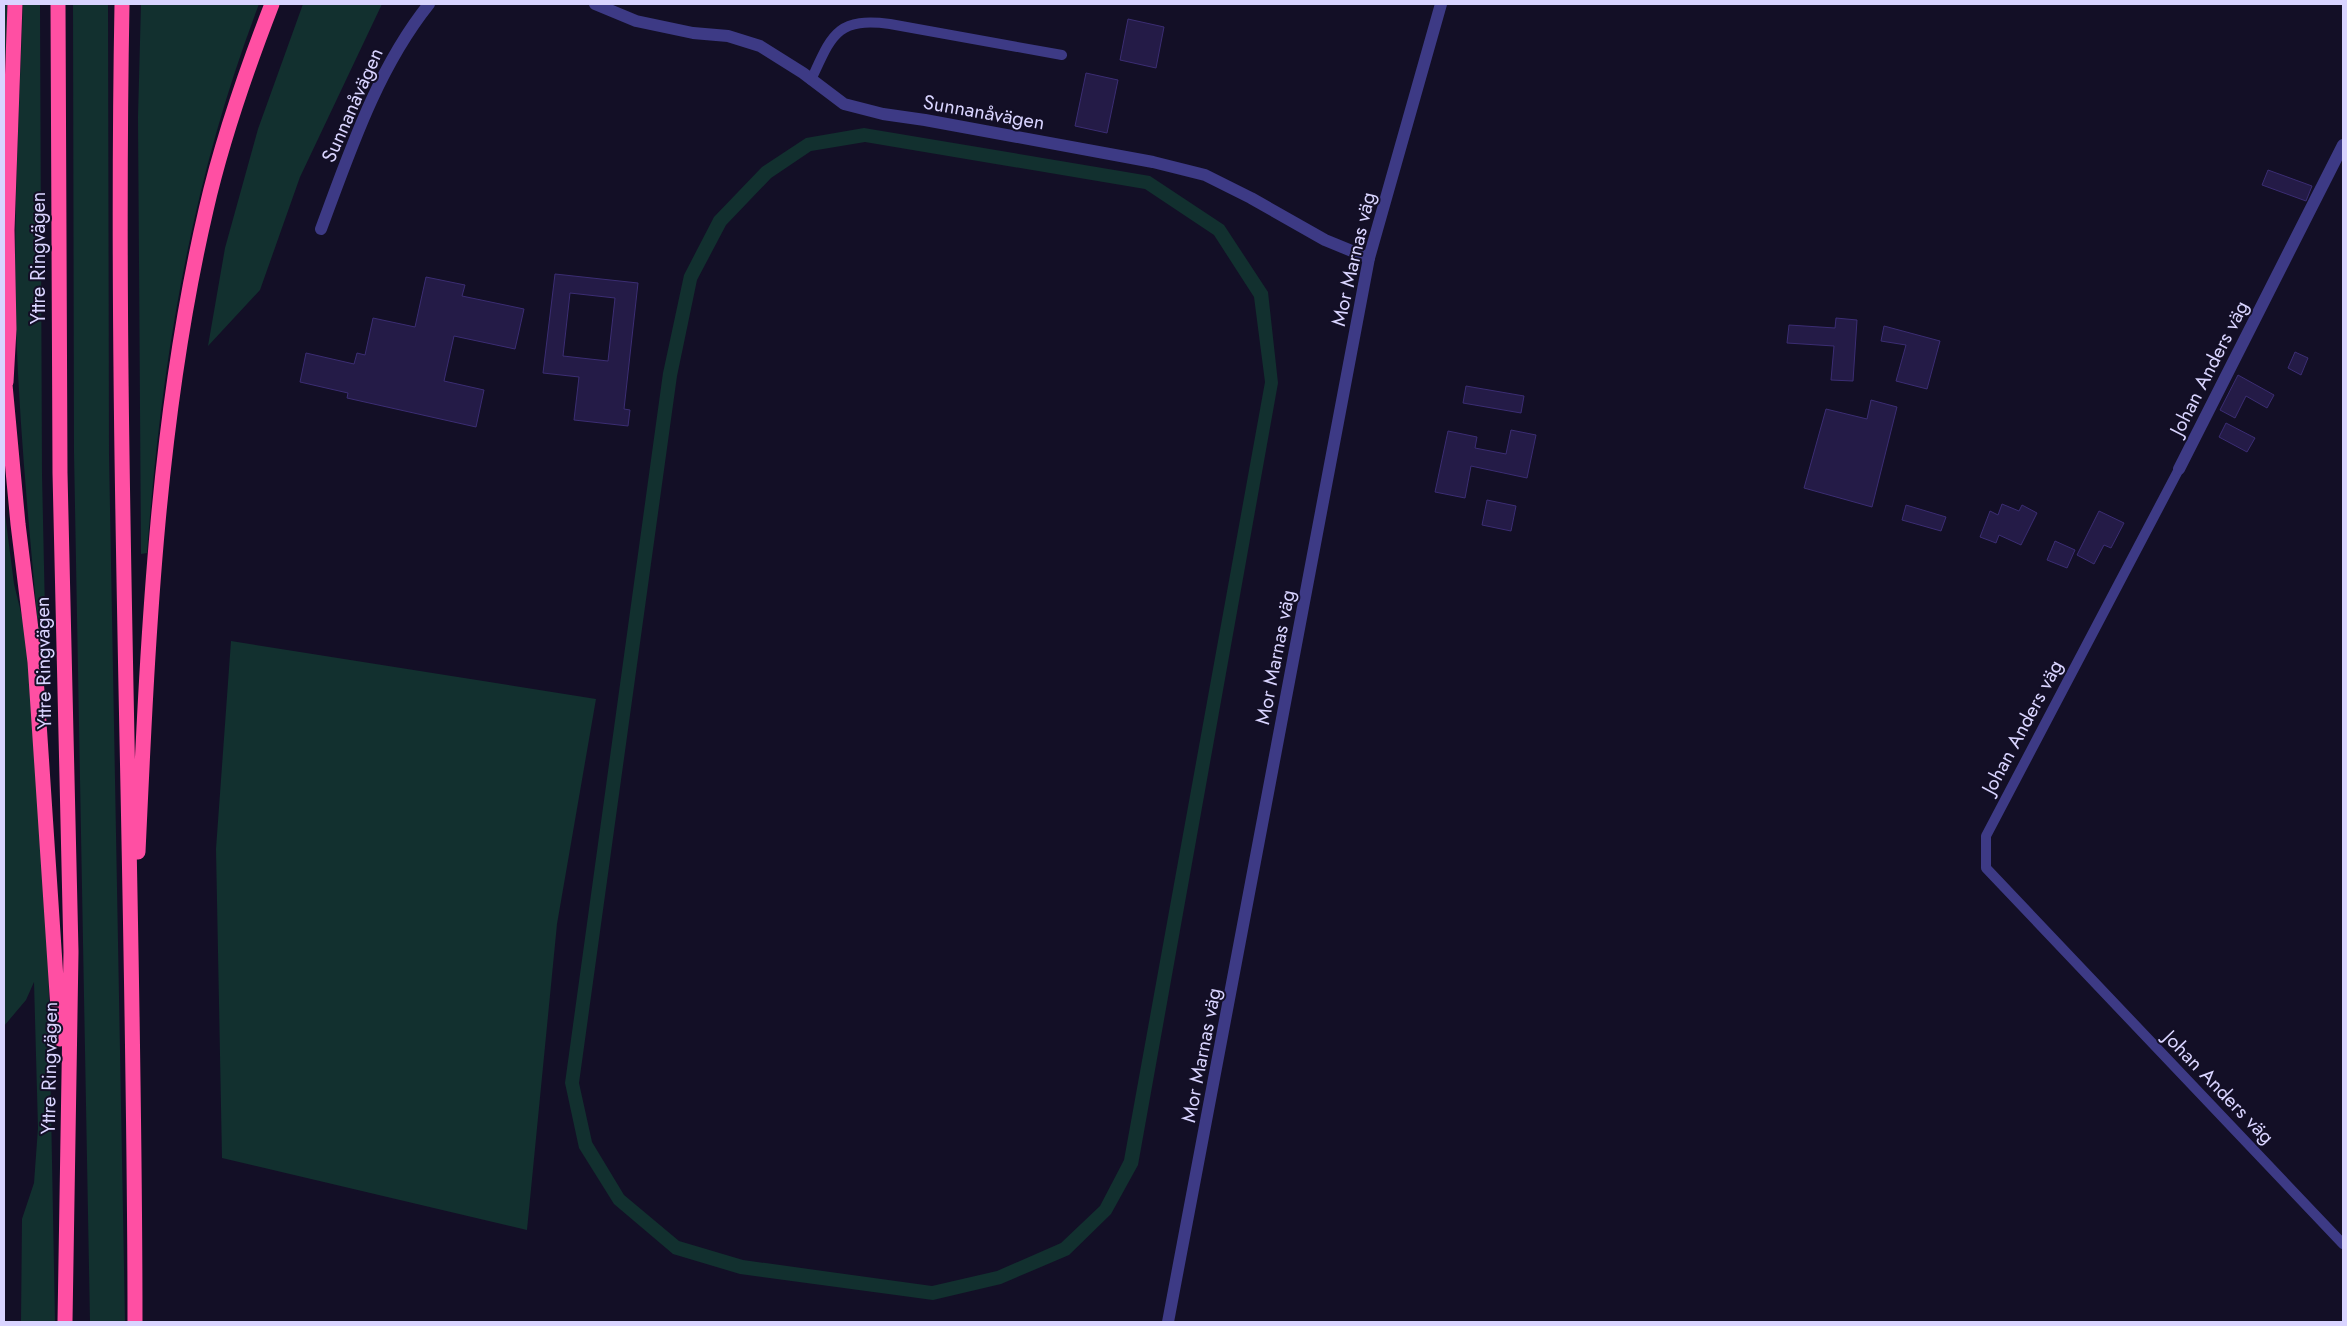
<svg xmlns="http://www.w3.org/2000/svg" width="2347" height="1326" font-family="Jost,sans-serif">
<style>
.green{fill:#12302f;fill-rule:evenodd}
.building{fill:#241b47;stroke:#3b2d73;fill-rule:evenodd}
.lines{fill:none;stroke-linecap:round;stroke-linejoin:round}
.service{stroke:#3d3a85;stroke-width:10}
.minor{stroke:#3d3a85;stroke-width:12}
.tertiary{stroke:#3d3a85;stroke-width:12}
.motorway{stroke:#ff4fa3;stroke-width:15}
.labels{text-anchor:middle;stroke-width:4;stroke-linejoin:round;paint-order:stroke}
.street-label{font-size:20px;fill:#d9d4ff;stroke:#130f26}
</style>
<rect width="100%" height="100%" fill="#130f26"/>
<path class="green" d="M4,4H8L4,123Z
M23,4H40L42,474L46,659H41C31,549 20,439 16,328C13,220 19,112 23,4Z
M73,4H108L109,454L125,1322H90L74,453Z
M141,4H259C191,182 161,364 147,553L141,554L138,117Z
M303,4H382L300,177L260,290L208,346L225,248L258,129Z
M864,128L1150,176L1224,225L1268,292L1278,383L1138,1165L1111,1214L1069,1255L1001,1284L933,1300L740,1274L673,1254L614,1204L579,1148L565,1083L663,373L684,275L714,217L762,167L806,138ZM865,142L1145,189L1214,235L1254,297L1265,382L1124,1160L1100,1206L1061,1243L997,1271L932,1286L743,1260L679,1241L624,1195L592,1142L579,1083L677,376L697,280L726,225L771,178L811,151Z
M4,506L14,584L27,637L48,946L55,1322H21L22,1219L34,1183L38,1128L34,982L26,1000L4,1026Z
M231,641L596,699L557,924L527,1230L222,1158L216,849Z"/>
<path class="building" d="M1128,19L1164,27L1156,68L1120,60Z
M1086,73L1118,80L1107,133L1075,126Z
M2268,170L2312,186L2306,201L2262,185Z
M555,274L638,283L624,409L630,410L628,426L574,420L579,377L543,373ZM570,293L615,298L608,361L563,356Z
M426,277L465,285L462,296L524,309L515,349L454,336L444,381L484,390L476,427L347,398L348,393L300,382L306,353L354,364L357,353L365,355L373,318L415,327Z
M1836,318L1857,320L1853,381L1831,380L1834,346L1787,343L1789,325L1835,328Z
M1884,326L1940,341L1927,389L1896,381L1906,345L1881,341Z
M2295,352L2308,358L2301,375L2288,368Z
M2238,375L2274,395L2267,408L2246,396L2235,418L2220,410Z
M1466,386L1524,396L1521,413L1463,403Z
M1871,400L1897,407L1872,507L1804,488L1826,409L1867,419Z
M2226,423L2255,438L2247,452L2219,437Z
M1511,430L1536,435L1527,478L1471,466L1465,498L1435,492L1448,431L1477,437L1475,448L1506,454Z
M1487,500L1516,506L1511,531L1482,525Z
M2002,504L2019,511L2022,505L2037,513L2021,545L1999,535L1996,543L1980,537L1990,511L1998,515Z
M1906,505L1946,517L1941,531L1902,520Z
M2099,511L2124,523L2111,548L2104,545L2094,564L2077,555Z
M2055,541L2075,550L2067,568L2047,560Z"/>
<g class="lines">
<path class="service" d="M811,80C832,35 836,17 890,24L1062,55
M2179,469L1986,836V868L2343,1244"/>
<path class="minor" d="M595,4L636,21L693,33L728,36L760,46L803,73L844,104L883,114L925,120L1153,162L1205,175L1251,198L1325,240L1369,258
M321,229C350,151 377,69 429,4
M2179,469L2343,145"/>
<path class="tertiary" d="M1168,1322L1369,258L1441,4"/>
<path class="motorway" d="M58,4L60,473L71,952L65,1322
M122,4C114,443 135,883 135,1322
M4,374L18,524L35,662L60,1039
M6,382L9,329L7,230L15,4
M138,852C148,637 157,421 206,210C222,140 246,71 272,4"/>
</g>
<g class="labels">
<g class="street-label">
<text transform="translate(352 105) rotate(-66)" y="7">Sunnanåvägen</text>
<text transform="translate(984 112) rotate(10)" y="7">Sunnanåvägen</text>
<text transform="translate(38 258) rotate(-90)" y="7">Yttre Ringvägen</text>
<text transform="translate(1353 259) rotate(-77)" y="7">Mor Marnas väg</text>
<text transform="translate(2209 368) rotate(-63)" y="7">Johan Anders väg</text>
<text transform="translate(1275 657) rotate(-79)" y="7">Mor Marnas väg</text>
<text transform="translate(43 663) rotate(-91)" y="7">Yttre Ringvägen</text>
<text transform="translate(2022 727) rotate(-62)" y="7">Johan Anders väg</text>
<text transform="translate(1201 1055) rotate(-79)" y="7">Mor Marnas väg</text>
<text transform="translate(49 1068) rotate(-89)" y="7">Yttre Ringvägen</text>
<text transform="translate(2219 1087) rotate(46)" y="7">Johan Anders väg</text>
</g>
</g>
<rect width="2347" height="1326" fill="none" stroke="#d9d4ff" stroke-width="10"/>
</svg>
